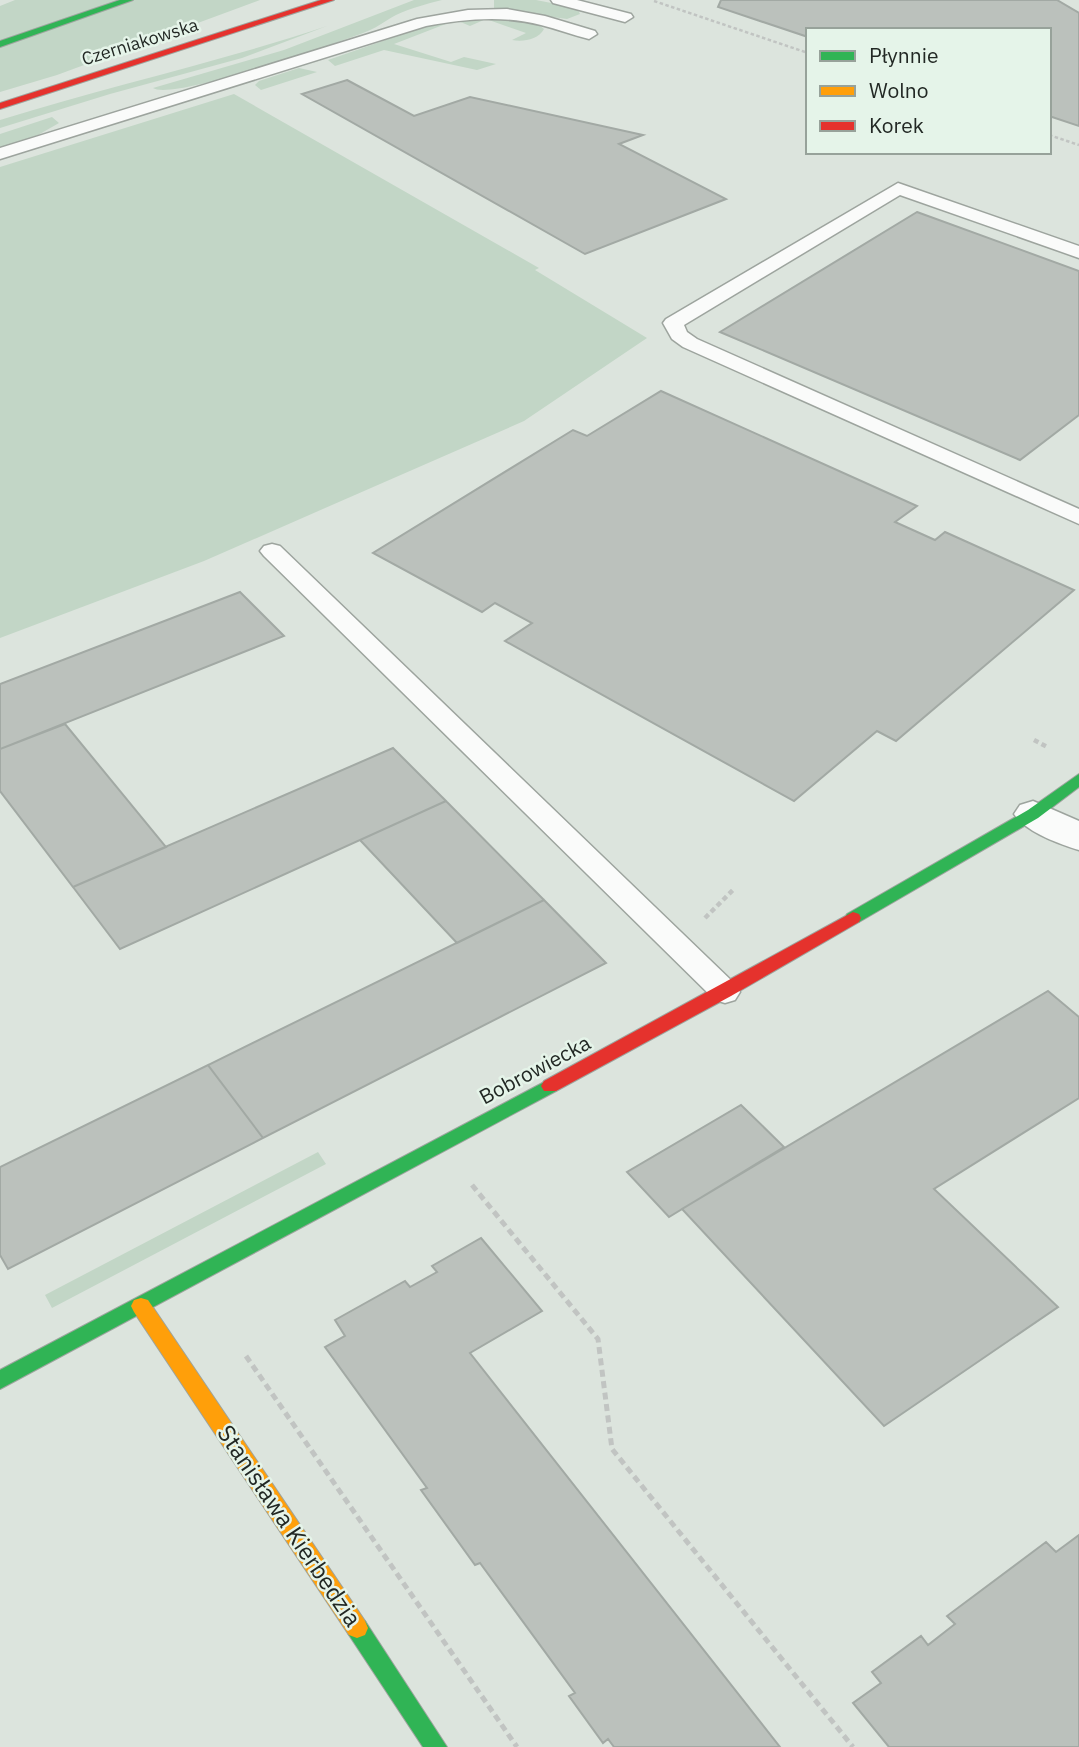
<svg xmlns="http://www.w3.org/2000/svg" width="1079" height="1747" font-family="'IBM Plex Sans',sans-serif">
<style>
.green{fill:#c2d6c6}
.building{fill:#bbc1bc;stroke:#a2a9a4;stroke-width:2}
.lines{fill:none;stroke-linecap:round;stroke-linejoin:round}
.lane-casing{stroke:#9da49e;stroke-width:3}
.street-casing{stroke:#9da49e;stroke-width:3}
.fast-casing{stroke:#9da49e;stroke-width:2}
.slow-casing{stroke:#9da49e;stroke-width:2}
.jam-casing{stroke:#9da49e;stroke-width:2}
.path-far2{stroke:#c1c4c2;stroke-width:2.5;stroke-dasharray:3.5 2.5;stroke-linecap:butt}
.path-far1{stroke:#c1c4c2;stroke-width:4.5;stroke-dasharray:5 3.5;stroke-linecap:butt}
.path{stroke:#c1c4c2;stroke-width:5;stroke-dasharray:7 4.5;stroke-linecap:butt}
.lane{fill:#fafbfa;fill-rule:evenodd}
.street{fill:#fafbfa;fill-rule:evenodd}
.fast{fill:#30b455;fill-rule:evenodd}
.slow{fill:#ff9f0a;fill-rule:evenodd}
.jam{fill:#e5322d;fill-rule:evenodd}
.labels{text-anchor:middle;stroke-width:5;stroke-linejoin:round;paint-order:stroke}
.far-street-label{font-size:18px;fill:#222824;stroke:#e5f4e9}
.street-label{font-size:21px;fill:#222824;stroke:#e5f4e9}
.near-street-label{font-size:24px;fill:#222824;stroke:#e5f4e9}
</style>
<rect width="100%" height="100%" fill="#dce4dd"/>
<path class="green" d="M15,0H260L57,75L0,92V6Z
M414,0H442C426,4 411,8 396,15C385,21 375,29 363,33C334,44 172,101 153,88L284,50Z
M494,0H536L577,8L580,14L567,19L494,9Z
M480,17C499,17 530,15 544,29C538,40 523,42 512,40L526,33L486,19L470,26L456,20L394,44L451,62L464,57L496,64L477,70L384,50L335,66L328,60L429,25Z
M327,26L242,58L110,94L0,128V120C108,86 220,62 327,26Z
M299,68L317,72L261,90L255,85L259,81Z
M234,94L539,268L535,270L647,338L524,421L204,561L0,638V167Z
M52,117L59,123L38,135L0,148V134Z
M318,1152L326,1164L52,1308L45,1295Z"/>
<path class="building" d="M721,0H1057L1079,13V126L1049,116V30H808V37L718,7Z
M347,80L414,116L470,97L643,135L619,144L726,199L585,254L302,94Z
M917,212L1079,271V415L1020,460L720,332Z
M661,391L917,506L895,522L935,540L945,532L1074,590L896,741L877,731L794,801L505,641L532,623L495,603L482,612L373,553L573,430L587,436Z
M240,592L284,636L0,749V684Z
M65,724L166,847L73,887L0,791V749Z
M393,748L446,801L120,949L73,887Z
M446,801L544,900L457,943L360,840Z
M544,900L606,963L263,1138L208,1065Z
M1048,991L1079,1017V1098L934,1189L1058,1307L884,1426L682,1209Z
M208,1065L263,1138L8,1269L0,1255V1167Z
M741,1105L784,1147L669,1217L627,1172Z
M481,1238L542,1311L470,1353L780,1747H614L608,1739L603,1743L569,1696L575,1693L480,1563L475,1565L421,1490L427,1488L325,1347L345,1336L335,1320L405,1281L410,1287L437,1272L432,1266Z
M1079,1535V1747H889L853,1703L881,1683L872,1672L921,1636L928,1645L955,1624L947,1616L1046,1542L1056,1552Z"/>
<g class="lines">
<defs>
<path id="lane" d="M551,0H577L631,14L633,17L625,22L553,3Z
M507,9L545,16L595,31L597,34L589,39C573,35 557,29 541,25C502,15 465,19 426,26L0,159V148L417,19L468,10Z
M898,183L1079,246V258L900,195L684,325L687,332L697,339L1079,509V524L683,347L672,339L663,323L666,319Z
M272,544L280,546L735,984L740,992L735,1000L725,1003L715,1000L264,556L260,551L264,546Z"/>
<path id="street" d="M1033,801L1079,821V850C1059,844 1026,832 1014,814L1020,805Z"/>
<path id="fast" d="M120,0H133L0,47V41Z
M1079,774V787L1038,818L859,922H847L845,918L847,914L1028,810Z
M550,1079L556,1081L559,1086L556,1091L0,1389V1370Z
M357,1618L365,1621L447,1747H423L349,1635L346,1628L349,1621Z"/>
<path id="slow" d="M141,1298L148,1300L365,1621L368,1628L365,1635L357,1638L349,1635L134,1312L131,1306L134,1300Z"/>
<path id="jam" d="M321,0H334L0,109V103Z
M853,912L859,914L861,918L859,922L731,996L556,1091H544L541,1086L544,1081Z"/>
</defs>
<use href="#lane" class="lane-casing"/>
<use href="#street" class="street-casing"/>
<use href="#fast" class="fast-casing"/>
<use href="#slow" class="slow-casing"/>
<use href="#jam" class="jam-casing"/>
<path class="path-far2" d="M654,1L808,53
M1049,135L1079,145"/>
<path class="path-far1" d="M1034,740L1049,748
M705,918L735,888"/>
<path class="path" d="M472,1185L598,1339L612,1449L853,1747
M246,1356L517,1747"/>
<use href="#lane" class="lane"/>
<use href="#street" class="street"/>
<use href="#fast" class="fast"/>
<use href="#slow" class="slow"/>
<use href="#jam" class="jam"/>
</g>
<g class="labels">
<g class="far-street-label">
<text transform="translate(140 42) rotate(-17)" y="6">Czerniakowska</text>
</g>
<g class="street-label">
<text transform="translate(535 1070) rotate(-28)" y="7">Bobrowiecka</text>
</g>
<g class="near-street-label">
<text transform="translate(289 1526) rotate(56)" y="8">Stanisława Kierbedzia</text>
</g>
</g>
<rect x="806" y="28" width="245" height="126" fill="#e5f4e9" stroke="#97a29a" stroke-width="2"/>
<rect x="820" y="51" width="35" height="10" fill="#30b455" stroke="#97a29a" stroke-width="2"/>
<text x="869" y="63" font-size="21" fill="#222824">Płynnie</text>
<rect x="820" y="86" width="35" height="10" fill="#ff9f0a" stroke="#97a29a" stroke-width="2"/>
<text x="869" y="98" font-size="21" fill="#222824">Wolno</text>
<rect x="820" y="121" width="35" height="10" fill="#e5322d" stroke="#97a29a" stroke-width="2"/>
<text x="869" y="133" font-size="21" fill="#222824">Korek</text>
</svg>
